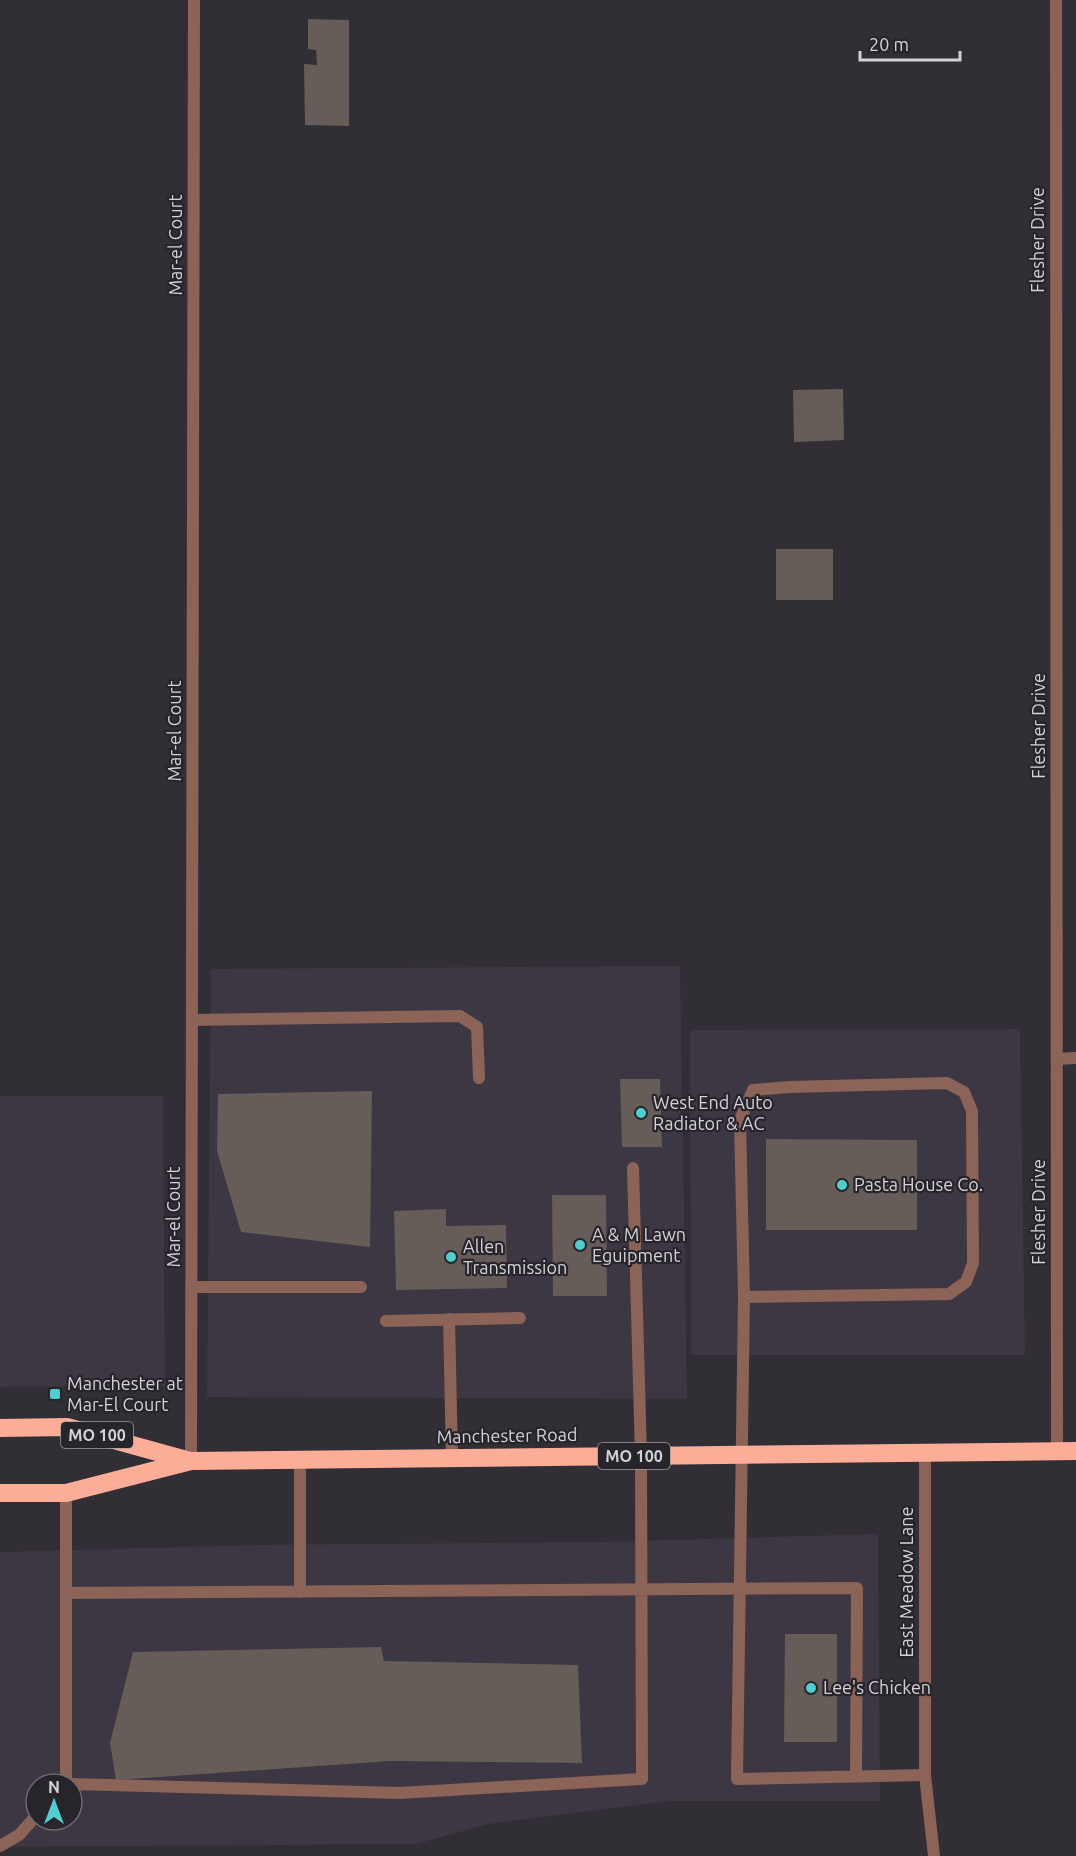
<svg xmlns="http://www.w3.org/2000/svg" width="1076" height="1856" font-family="Ubuntu,sans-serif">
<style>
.built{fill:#3d3643;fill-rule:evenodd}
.building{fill:#665c58}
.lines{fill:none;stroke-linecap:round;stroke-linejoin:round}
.lane{stroke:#8b6357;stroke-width:12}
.street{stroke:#8b6357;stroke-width:12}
.highway{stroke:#fcad97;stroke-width:18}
.poi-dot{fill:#52cdcd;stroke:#28242c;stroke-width:2}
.labels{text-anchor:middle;stroke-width:4.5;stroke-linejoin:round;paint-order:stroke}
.shield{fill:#28242c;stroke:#a09ea4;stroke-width:1.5}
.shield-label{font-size:16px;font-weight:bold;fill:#d4d2d7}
.street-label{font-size:18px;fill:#d4d2d7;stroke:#28242c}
.poi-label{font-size:18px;fill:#d4d2d7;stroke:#28242c;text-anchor:start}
</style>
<rect width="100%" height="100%" fill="#322e36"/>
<path class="built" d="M680,966L687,1399L207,1397L211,969Z
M1020,1029L1025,1355H691L690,1030Z
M0,1096H163L165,1386L0,1387Z
M878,1534L880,1801H670L488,1824L416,1844L0,1847V1552L256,1545L603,1542ZM36,1784H72V1820H36Z"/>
<path class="building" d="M308,19L349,20V126L305,125L304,64L317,65L316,50L308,49Z
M843,389L844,440L794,442L793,390Z
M776,549H833V600H776Z
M620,1079H660L662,1147H622Z
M372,1091L370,1247L241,1232L217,1151L218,1094Z
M766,1139L917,1140V1230H766Z
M552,1195H606L607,1296H553Z
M446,1209V1226L506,1225L507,1288L396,1290L394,1211Z
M785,1634H837V1742H784Z
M381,1647L384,1661L578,1665L582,1763L390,1761L116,1780L110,1743L133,1652Z"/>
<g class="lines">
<path class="lane" d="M192,1020L460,1016L477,1027L479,1078
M1057,1059L1076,1058
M192,1287H361
M744,1297L949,1294L966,1282L973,1263L972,1111L964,1092L947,1083L789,1087L753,1090L740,1120L744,1297L737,1779L925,1775
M449,1319L452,1458
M386,1321L520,1318
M300,1460V1592
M66,1493V1784
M66,1593L857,1588L856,1776
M72,1784L399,1793L642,1779L641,1456L633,1168
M0,1846L19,1835L36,1816"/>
<path class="street" d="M1056,0L1057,1451
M925,1452V1775L934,1856
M191,1461L194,0"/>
<path class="highway" d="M0,1428L67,1427L190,1461
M0,1493H66L191,1461L1076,1451"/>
</g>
<g class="poi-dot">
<circle cx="641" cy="1113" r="6"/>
<circle cx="842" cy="1185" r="6"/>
<circle cx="580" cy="1245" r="6"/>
<circle cx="451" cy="1257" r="6"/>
<rect x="49" y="1388" width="12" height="12" rx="3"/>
<circle cx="811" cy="1688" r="6"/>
</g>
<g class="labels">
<g class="shield">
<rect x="61" y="1422" width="72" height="26" rx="4.5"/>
<rect x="598" y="1443" width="72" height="26" rx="4.5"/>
</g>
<g class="shield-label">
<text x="97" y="1441">MO 100</text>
<text x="634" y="1462">MO 100</text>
</g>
<g class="street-label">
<text transform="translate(1038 240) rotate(-90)" y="6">Flesher Drive</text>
<text transform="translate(176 245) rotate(-90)" y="6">Mar-el Court</text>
<text transform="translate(1039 726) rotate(-90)" y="6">Flesher Drive</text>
<text transform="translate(175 731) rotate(-90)" y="6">Mar-el Court</text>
<text transform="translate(1039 1212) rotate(-90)" y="6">Flesher Drive</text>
<text transform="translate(174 1217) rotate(-90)" y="6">Mar-el Court</text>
<text transform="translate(507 1436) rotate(-1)" y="6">Manchester Road</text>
<text transform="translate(907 1582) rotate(-90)" y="6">East Meadow Lane</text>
</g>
<g class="poi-label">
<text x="653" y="1109">West End Auto<tspan x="653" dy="21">Radiator &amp; AC</tspan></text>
<text x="854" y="1191">Pasta House Co.</text>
<text x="592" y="1241">A &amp; M Lawn<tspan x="592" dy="21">Eguipment</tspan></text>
<text x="463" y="1253">Allen<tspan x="463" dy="21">Transmission</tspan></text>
<text x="67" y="1390">Manchester at<tspan x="67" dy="21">Mar-El Court</tspan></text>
<text x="823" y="1694">Lee's Chicken</text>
</g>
</g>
<g transform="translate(54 1802)"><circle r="28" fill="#28242c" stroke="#6d6a70" stroke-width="1.5"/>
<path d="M0-4.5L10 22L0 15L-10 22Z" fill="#52cdcd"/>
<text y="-9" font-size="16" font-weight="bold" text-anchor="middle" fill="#d4d2d7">N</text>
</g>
<path d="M860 51v9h100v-9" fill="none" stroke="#d4d2d7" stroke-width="3"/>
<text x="869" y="51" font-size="18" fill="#d4d2d7" stroke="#28242c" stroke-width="4.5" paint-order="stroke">20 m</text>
</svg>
